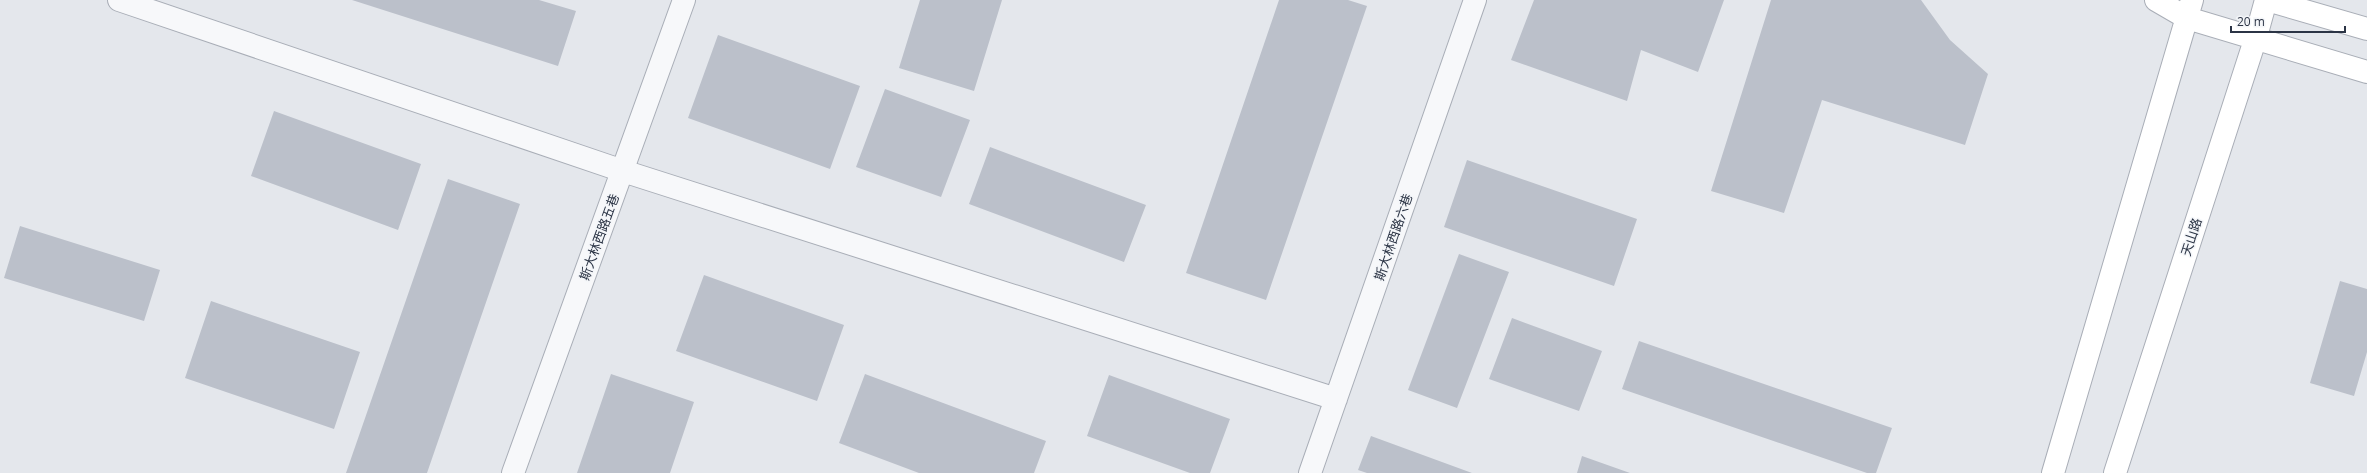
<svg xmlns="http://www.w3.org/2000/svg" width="2367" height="473" font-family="'Open Sans','Noto Sans SC',sans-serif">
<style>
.building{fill:#bbc0ca}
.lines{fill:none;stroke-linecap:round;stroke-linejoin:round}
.street-casing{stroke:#a9aeb7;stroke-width:24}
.secondary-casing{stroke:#a9aeb7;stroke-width:24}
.street{stroke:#f7f8fa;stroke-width:22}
.secondary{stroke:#fff;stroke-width:22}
.labels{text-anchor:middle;stroke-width:3;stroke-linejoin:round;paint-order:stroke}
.street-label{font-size:13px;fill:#2b3445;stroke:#f4f6f9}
</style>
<rect width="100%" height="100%" fill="#e4e7ec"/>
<path class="building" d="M352,0H539L576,11L558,66Z
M920,0H1002L974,91L899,68Z
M1279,0H1348L1367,6L1266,300L1186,273Z
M1534,0H1724L1698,72L1641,50L1627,101L1511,60Z
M1771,0H1921L1950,40L1988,74L1965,145L1822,100L1784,213L1711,191Z
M718,35L860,86L830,169L688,118Z
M885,89L970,120L941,197L856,167Z
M274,111L421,164L398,230L251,176Z
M990,147L1146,205L1124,262L969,204Z
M1467,160L1637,219L1614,286L1444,227Z
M448,179L520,204L427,473H346Z
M20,226L160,270L144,321L4,278Z
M1459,254L1509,272L1457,408L1408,390Z
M704,275L844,325L817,401L676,351Z
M2340,281L2367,289V352L2354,396L2310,383Z
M211,301L360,352L334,429L185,378Z
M1512,318L1602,351L1579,411L1489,379Z
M1639,341L1892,428L1876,473H1867L1622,389Z
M611,374L694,402L670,473H577Z
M865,374L1046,441L1034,473H919L839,443Z
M1109,375L1230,419L1210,473H1190L1087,436Z
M1371,436L1472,473H1367L1358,470Z
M1582,456L1630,473H1577Z"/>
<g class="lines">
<defs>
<path id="street" d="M119,0L623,171L1336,399
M513,473L684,0
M1310,473L1475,0"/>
<path id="secondary" d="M2156,0L2187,18L2367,72
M2267,0L2367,29
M2053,473L2192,0
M2115,473L2255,40L2266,0"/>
</defs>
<use href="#street" class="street-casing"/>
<use href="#secondary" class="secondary-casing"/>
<use href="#street" class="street"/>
<use href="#secondary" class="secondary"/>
</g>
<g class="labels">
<g class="street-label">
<text transform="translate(599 237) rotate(-70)" y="5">斯大林西路五巷</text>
<text transform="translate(1393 237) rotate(-71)" y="5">斯大林西路六巷</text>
<text transform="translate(2191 237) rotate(-72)" y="5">天山路</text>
</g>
</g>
<path d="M2231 26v6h114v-6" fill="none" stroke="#2b3445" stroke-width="2"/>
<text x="2237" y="26" font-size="12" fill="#2b3445" stroke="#f4f6f9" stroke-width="3" paint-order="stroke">20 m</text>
</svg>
